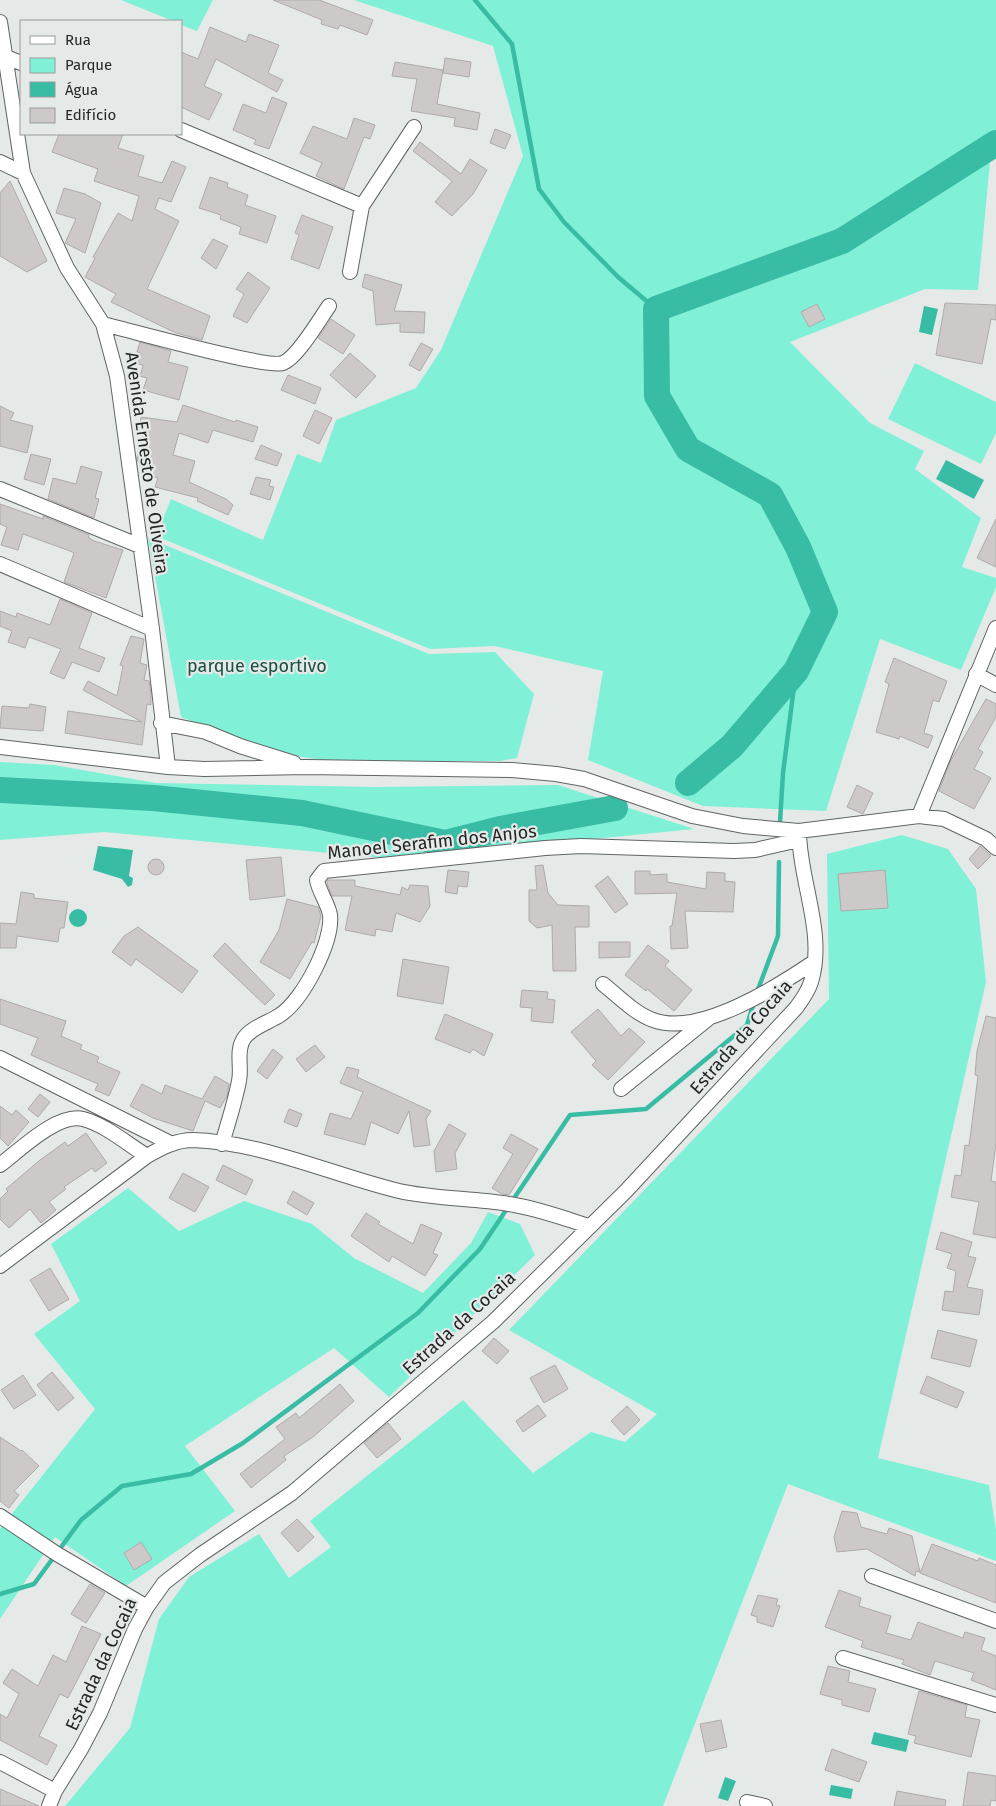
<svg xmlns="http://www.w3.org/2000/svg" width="996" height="1806" font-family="'Fira Sans',sans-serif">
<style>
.green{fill:#80f0d7}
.water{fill:#39bca4}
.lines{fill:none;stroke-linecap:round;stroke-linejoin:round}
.stream{stroke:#39bca4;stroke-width:4.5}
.river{stroke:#39bca4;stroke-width:26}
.building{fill:#cec9c9;stroke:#afaaaa}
.minor-casing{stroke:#606463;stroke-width:16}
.minor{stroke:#fff;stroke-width:14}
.labels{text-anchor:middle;stroke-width:4.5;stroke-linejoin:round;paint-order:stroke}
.street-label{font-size:18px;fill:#242625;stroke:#e5eae9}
.park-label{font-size:18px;fill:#194f44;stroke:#e5eae9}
</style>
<rect width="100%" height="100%" fill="#e5eae9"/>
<path class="green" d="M121,0H213L197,31L181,25V21H173Z
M354,0H996V158L990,162L978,290L925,289L790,342L870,423L924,451L915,469L981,518L962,567L996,578V587L961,670L880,639L826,811L703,806L588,760L603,671L495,646L430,649L156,536L171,499L263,540L297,454L321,463L336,420L416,388L441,350L523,156L493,46Z
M915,363L996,402V433L981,464L888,419Z
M148,538L429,654L495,652L534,694L517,758L500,761H329L267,752L181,717Z
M0,762L54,765L156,783L375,787L558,785L694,829L394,859L104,832L0,840Z
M902,835L948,849L976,889L986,982L878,1458L989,1485L996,1530V1561L788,1484L663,1806H65L130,1728L159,1619L189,1577L259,1534L289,1578L331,1547L310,1521L463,1400L533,1473L591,1432L625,1442L657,1414L509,1330L829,999L827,854Z
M128,1188L179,1231L244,1201L312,1224L354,1258L423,1293L471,1243L488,1212L520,1224L535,1255L389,1397L334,1348L185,1446L235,1511L126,1586L55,1537L0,1619V1529L95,1409L34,1334L80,1301L51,1244Z"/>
<path class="water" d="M924,306L938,309L932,335L919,332Z
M946,460L984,480L974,499L936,479Z
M98,846L133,850L129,876L133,878L132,885L128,887L122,879L93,870Z
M69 918a9 9 0 1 1 18 0a9 9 0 1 1-18 0Z
M874,1732L909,1740L906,1752L871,1744Z
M725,1777L736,1781L728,1801L718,1798Z
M831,1785L853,1789L851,1799L829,1795Z"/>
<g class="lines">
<path class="stream" d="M475,0L512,44L539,189L564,222L618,277L656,309
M780,822L783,773L796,671
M757,992L778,936L779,862
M0,1594L34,1584L81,1520L122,1486L191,1474L243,1443L418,1313L480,1249L570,1115L646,1109L747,1025L754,1002"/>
<path class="river" d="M688,783L732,746L796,671L825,612L798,547L770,495L688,449L657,396L656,309L842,241L996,143
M0,790L153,798L302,813L445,843L500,829L615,808"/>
</g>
<path class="building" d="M273,0H319L373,20L367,35L340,25L338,29L321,24L322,20Z
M210,27L246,42L249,34L279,45L268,73L283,80L277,92L216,59L204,86L222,94L209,120L181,107V52L198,59Z
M445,58L471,62L469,77L443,73Z
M395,62L443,70L437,104L480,113L477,130L454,126L455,118L411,111L417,79L392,76Z
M272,97L287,103L269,149L254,144L256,140L233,130L243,104L266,113Z
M354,118L375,125L370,139L364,137L344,189L316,176L322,163L300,153L313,126L347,139Z
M495,129L511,135L505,149L490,143Z
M59,134H123L118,148L144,156L138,176L162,183L172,161L186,167L171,202L159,198L155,209L179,221L147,289L210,316L202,340L176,333L111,302L116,294L85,277L95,258L93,257L118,213L132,221L139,196L94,181L98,169L52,152Z
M420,142L461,174L470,159L487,170L473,194L452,216L435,202L452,181L413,151Z
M210,177L228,183L227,187L248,195L245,205L276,216L267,243L239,234L241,227L220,219L221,215L199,208Z
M10,181L47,261L27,272L0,256V193Z
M64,188L85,194L101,203L85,253L65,243L76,219L56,213Z
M302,215L333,227L319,269L291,259L299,235L295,233Z
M213,239L228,246L216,269L201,258Z
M248,272L270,288L247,323L233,316L244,294L236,289Z
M365,274L402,285L394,311L425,312L424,333L400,332V323L376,325L373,291L362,287Z
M945,303L996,305V320L991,319L982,364L936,355Z
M817,304L825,319L809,327L801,312Z
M331,319L355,335L343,354L318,338Z
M140,342L171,351L168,362L188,367L179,400L143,390L147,378L140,376L143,365L138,364L141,353L137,352Z
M421,343L433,349L420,371L409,365Z
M350,353L376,376L356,398L330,375Z
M288,375L321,388L315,404L281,390Z
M183,405L235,422L236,420L258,427L253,442L213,430L208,443L179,433L173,455L195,461L189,482L226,499L233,505L228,515L197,501L198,498L155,487L158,478L140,473L142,463L138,462L137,458L144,431H139L141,417L177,422Z
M0,406L14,413L10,420L33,426L27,453L0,446Z
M315,410L332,418L319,444L303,436Z
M261,445L282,454L277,466L255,459Z
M31,454L51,459L44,485L24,479Z
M81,466L102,472L95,498L99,499L94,518L48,499L53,478L76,484Z
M256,477L271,480L269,486L274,487L270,500L250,494Z
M0,504L43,519V516L89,535L88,537L94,541L123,550L106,598L64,582L74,553L70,551L23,534L18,550L1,545L7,527L0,524Z
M996,519V567L977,558Z
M60,599L92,613L79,648L105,658L99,672L72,662L64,679L50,673L61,649L29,637L25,648L8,642L12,631L0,626V611L16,617L17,613L50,625Z
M131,636L144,639L140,663L147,665L144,680L149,681L151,694V705L147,704L142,745L65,733L68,711L142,722L83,690L88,681L117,696L123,666L120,665Z
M894,658L947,681L939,702L933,700L924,733L933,736L928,748L900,736L899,739L876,732L889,684L885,682Z
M986,699L996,704V717L978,749L983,752L974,769L991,778L974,809L939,791L951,760Z
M30,704L46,707L43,731L0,728L2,706L29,708Z
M857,785L873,793L863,814L847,807Z
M980,846L991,856L978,869L969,859Z
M281,857L285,896L250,900L246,860Z
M148 867a8 8 0 1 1 16 0a8 8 0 1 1-16 0Z
M543,865L548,893L558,905L589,906V927H575L576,971H553L552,925L537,928L529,921V890H537L535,866Z
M448,870L469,872L467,887L458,886L457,894L445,892Z
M885,870L888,908L841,911L838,874Z
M635,871H650V875L667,874V882L706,889L707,872L725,873V881L735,882L733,912L685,911L688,948L671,949L670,926H672L677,893L635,894Z
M608,876L628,904L615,913L595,886Z
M328,880H355V886L400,895L402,887L408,890L410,885L428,886L430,906L420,922L396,913L392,932L376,929L375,936L345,930L352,896H332L327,884Z
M21,892L34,894V898L68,902L64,928H60L58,942L17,936L16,948H0V923L16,924Z
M287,899L318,907L321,916L314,943L312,942L290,979L260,962L279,930Z
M138,927L198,971L182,993L136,959L131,966L112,952L124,936Z
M599,942H630V957L599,958Z
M225,943L275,995L265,1005L213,956Z
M648,945L669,961L665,966L692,990L674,1011L647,989L646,991L625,975Z
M403,959L449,967L443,1004L397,996Z
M522,990L548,992L547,999L555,1000L553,1023L531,1021L532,1008L520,1007Z
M0,999L66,1021L61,1036L82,1045L80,1049L99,1057L97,1062L120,1072L109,1096L95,1090L98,1084L31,1055L38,1038L0,1024Z
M598,1009L621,1036L629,1028L645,1042L608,1080L592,1065L596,1061L571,1032Z
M445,1014L493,1034L484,1056L473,1049L470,1053L435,1039Z
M986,1016L996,1018V1144L991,1181L996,1182V1238L973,1234L979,1202L951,1197L955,1175L961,1176L965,1145L969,1146L978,1076L975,1075L977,1051Z
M315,1045L325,1057L306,1072L296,1059Z
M273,1049L283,1057L267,1079L257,1071Z
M347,1067L359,1070L357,1077L431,1111L426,1119L430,1145L414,1147L409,1111L398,1134L371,1122L365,1145L324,1134L330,1113L351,1119L363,1092L340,1083Z
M215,1076L229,1084L227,1096L220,1108L205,1101L193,1131L153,1118L130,1106L142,1084L162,1094L165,1085L202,1099Z
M40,1094L50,1102L38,1117L28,1109Z
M0,1106L12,1115L16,1110L29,1122L8,1146L0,1138Z
M289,1109L302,1114L297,1127L284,1122Z
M449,1124L466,1134L455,1153L457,1169L436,1172L434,1151Z
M86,1133L107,1163L95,1172L92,1168L64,1187L66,1189L49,1202L56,1210L41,1223L30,1209L9,1228L0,1219V1199L8,1191L6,1189L40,1160L65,1142L68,1146Z
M511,1134L538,1149L509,1195L502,1194L492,1188L513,1154L503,1148Z
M223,1165L253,1180L246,1195L216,1180Z
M183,1173L209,1187L195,1212L169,1198Z
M293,1191L314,1203L307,1215L287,1203Z
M366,1213L380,1222L378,1224L413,1244L421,1224L442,1233L433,1253L438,1255L425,1276L392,1256L389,1262L351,1236Z
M941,1232L972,1242L968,1256L976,1258L967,1287L983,1290L979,1315L942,1310L945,1291L953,1292L956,1271L947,1268L952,1254L936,1249Z
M50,1268L69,1299L49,1311L30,1280Z
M938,1330L977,1340L970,1367L931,1358Z
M494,1338L509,1351L497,1364L482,1351Z
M555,1365L568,1389L544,1403L530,1378Z
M52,1372L74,1398L58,1411L37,1385Z
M23,1375L36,1395L14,1409L1,1390Z
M927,1376L964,1392L957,1408L920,1393Z
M340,1384L354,1401L313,1437L284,1456L286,1460L251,1488L240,1474L285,1439L276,1427L296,1413L299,1418Z
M538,1405L546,1416L523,1432L516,1421Z
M627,1406L640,1420L624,1435L611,1421Z
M388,1423L401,1439L377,1458L364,1443Z
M0,1437L21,1451L22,1450L39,1466L14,1491L19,1495L9,1508L0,1501Z
M842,1511L857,1513L861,1527L887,1534L889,1528L912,1536L920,1572L916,1571L915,1576L867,1549L837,1552L834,1537Z
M297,1519L314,1537L298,1552L281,1533Z
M141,1542L152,1559L134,1570L124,1553Z
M932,1544L978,1561L979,1558L996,1565V1603L920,1573Z
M90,1584L105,1593L86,1623L71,1614Z
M839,1590L861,1598L859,1606L891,1616L886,1633L911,1640L918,1622L963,1638L965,1632L985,1638L981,1650L996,1656V1690L971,1680L974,1673L935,1661L930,1675L902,1664L904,1660L861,1647L863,1641L825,1627Z
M758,1595L778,1599L776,1605L780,1606L773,1627L757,1622V1617L751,1615Z
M82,1626L101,1634L68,1698L60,1694L39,1736L57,1745L47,1765L0,1740V1714L7,1718L19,1694L3,1683L12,1669L38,1686L53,1655L66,1662Z
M828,1666L850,1671L848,1682L876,1689L869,1712L842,1705V1700L820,1694Z
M919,1691L967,1705L965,1717L980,1720L971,1757L914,1743L916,1736L908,1734Z
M721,1720L727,1747L706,1752L700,1724Z
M832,1749L867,1762L859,1782L825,1770Z
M968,1772L996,1776V1801L991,1800L990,1806H963Z
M0,1789L39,1806H0Z
M897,1791L946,1800L945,1806H894Z"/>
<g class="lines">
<defs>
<path id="minor" d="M0,22L23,173L67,268L103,324L117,376L152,629L168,767
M6,57L21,63
M181,130L362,206
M0,162L23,173
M350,272L362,206L414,127
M103,324C129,330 267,369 283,363C298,357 319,320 329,306
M0,489L140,546
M0,564L152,629
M976,674L996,685
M161,723L206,732L240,746L294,763
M0,747L168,767L204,769L306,767L512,770L556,774L584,779L692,816L743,826L799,831L919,816L944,819L986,839L996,848
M919,816L996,628
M603,984C618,996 634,1013 653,1020C699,1037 777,987 814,962
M0,1058L172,1144
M621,1089L709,1018
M222,1144C228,1123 235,1102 239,1081C242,1068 236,1052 243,1040C249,1028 270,1022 280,1015C303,1000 333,942 330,915C328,903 319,892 317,880L324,871L545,848L581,846L734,851L755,850L799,840
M0,1165C20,1150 57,1113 83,1119C106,1125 127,1144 147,1156
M0,1266L147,1156C161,1148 176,1140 193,1140C261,1142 333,1175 399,1191C435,1199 472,1198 509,1204C536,1208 563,1218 589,1226
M0,1516L57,1554L147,1607
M872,1576L996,1621
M843,1658L996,1705
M0,1762L55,1791
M747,1802L765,1806
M49,1806L55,1791L81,1749L100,1713L135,1629L147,1607L164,1583L200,1555L292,1493L493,1322L626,1191L796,1008C802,1000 808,992 811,982C826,933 799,880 799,831"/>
</defs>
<use href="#minor" class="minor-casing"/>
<use href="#minor" class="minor"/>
</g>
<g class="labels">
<g class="street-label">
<text transform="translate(147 463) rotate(82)" y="6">Avenida Ernesto de Oliveira</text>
<text transform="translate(432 842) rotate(-6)" y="6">Manoel Serafim dos Anjos</text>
<text transform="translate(741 1037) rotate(-49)" y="6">Estrada da Cocaia</text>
<text transform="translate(459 1323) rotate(-42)" y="6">Estrada da Cocaia</text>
<text transform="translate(101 1664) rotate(-65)" y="6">Estrada da Cocaia</text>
</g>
<g class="park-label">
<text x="257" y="672">parque esportivo</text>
</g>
</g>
<rect x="20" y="20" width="162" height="115" fill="#e5eae9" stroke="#989c9b"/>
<rect x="30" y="36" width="25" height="8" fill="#ffffff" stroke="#989c9b"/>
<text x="65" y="45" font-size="15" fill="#242625">Rua</text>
<rect x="30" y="58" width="25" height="15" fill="#80f0d7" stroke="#989c9b"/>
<text x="65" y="70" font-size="15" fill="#242625">Parque</text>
<rect x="30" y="82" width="25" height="15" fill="#39bca4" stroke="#989c9b"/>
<text x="65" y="95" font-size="15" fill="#242625">Água</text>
<rect x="30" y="108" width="25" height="15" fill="#cec9c9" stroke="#989c9b"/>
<text x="65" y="120" font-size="15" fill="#242625">Edifício</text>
</svg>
